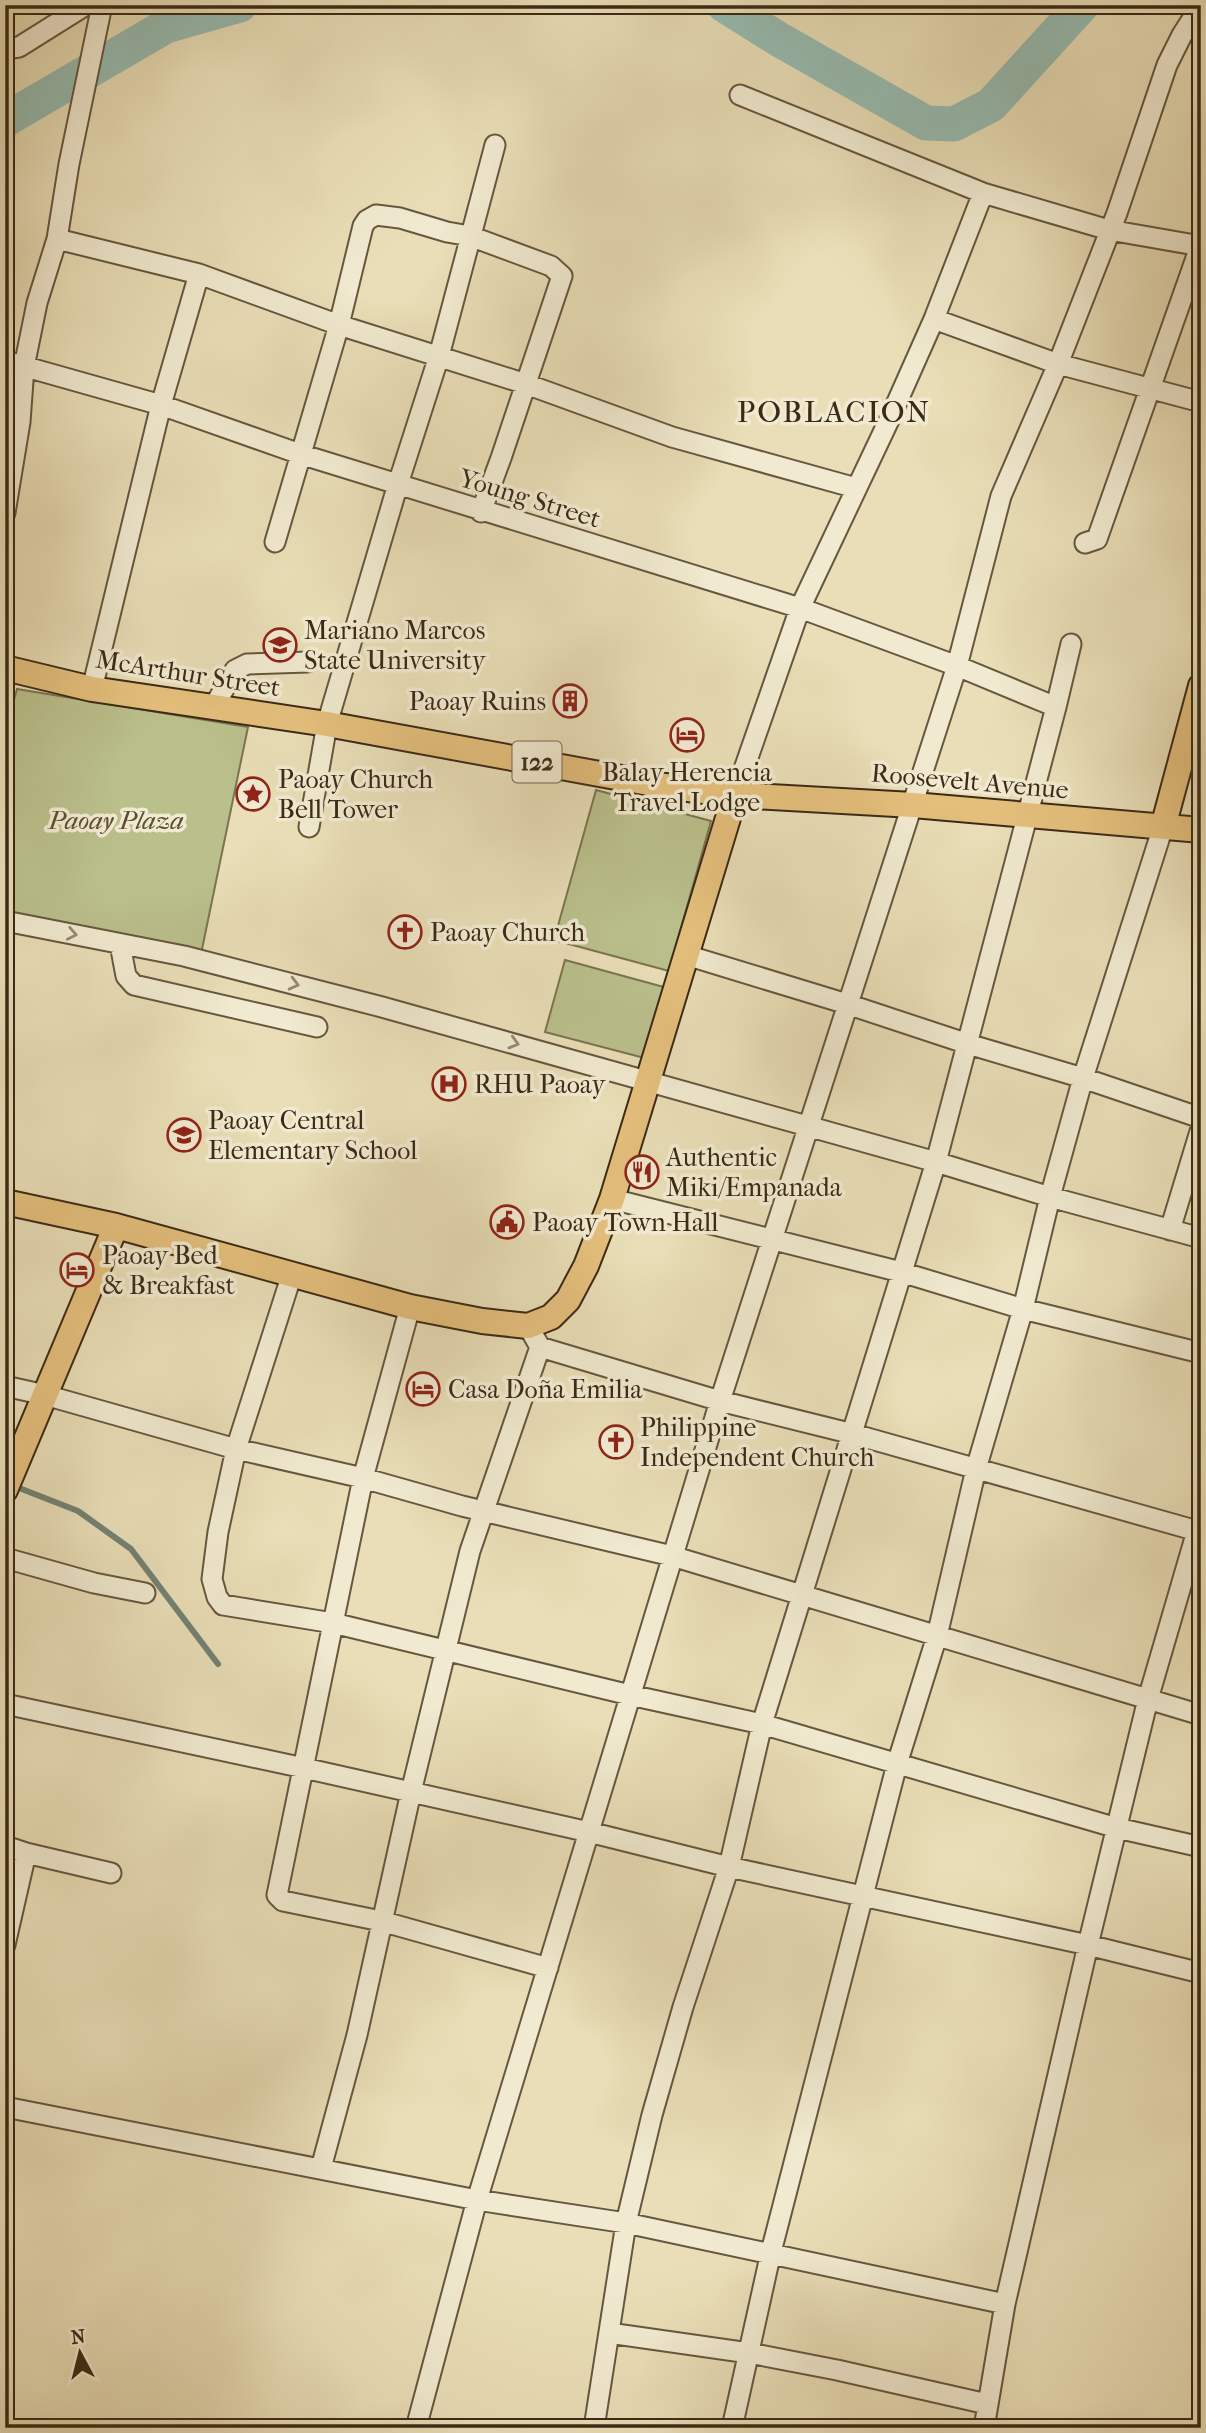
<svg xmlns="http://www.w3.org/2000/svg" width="1206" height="2433" font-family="'IM FELL French Canon',serif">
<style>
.park{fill:#bac08c;stroke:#7a7551;stroke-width:2}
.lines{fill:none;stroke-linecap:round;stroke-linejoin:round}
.stream{stroke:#728273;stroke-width:6}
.river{stroke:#97bcb1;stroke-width:35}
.minor-casing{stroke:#66573e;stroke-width:23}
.major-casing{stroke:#3b2a16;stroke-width:28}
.minor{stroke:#f1ead0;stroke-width:19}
.major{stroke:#e4bf7c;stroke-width:24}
.oneway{stroke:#968a73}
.labels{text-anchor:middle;stroke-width:7;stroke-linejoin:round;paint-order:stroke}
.shield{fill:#f1ead0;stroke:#72644e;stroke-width:2}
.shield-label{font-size:24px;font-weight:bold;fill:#3b2a16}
.street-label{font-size:26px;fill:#3b2a16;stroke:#f1ead0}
.poi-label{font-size:26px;fill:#3b2a16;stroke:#f1ead0;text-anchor:start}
.park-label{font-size:26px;font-style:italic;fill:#5b5034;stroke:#f1ead0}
.quarter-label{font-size:30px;letter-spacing:2px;fill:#3b2a16;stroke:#f1ead0}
</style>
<rect width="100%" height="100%" fill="#e9deb7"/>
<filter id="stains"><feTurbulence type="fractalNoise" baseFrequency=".00286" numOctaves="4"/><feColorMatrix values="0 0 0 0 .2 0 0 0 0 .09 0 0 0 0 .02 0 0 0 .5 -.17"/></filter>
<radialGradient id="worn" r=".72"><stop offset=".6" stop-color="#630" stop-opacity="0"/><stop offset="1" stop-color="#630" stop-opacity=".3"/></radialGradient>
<path class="park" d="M17,689L248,727L201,954L5,916V732Z
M596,790L711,821L669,971L554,940Z
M565,960L671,989L652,1060L545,1032Z"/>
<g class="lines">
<path class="stream" d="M14,1486L78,1511L131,1549L218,1664"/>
<path class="river" d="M724,5L780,40L926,123L954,124L991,105L1082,5
M5,120L166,26L240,5"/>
<defs>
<path id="minor" d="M5,49L19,47L86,5
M740,95L983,193L1109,230L1201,246
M57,239L199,274L339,325L526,384L672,437L856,488
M934,319L1058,364L1201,402
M5,361L161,405L300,454L800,608L957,666L1056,707L936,1162L762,1724L729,1867L683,2007L652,2115L626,2223L594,2428
M5,513L20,422L24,367L37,303L57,239L69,164L102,5
M275,542L339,325L363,226L367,220L376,215L400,218L447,232L470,236L551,266L562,276L501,458L481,512
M1085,543L1097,539L1201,244
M92,689L161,405L199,274
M1056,707L1071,644
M213,708L235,670L247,664L308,662
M735,795L800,608L890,418L934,319L983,193
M309,827L327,724L398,484L439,356L495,145
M5,921L184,956L382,1007L936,1162L1050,1197L1201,1238
M120,944L126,976L134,985L317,1027
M686,955L847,1004L968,1044L1083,1078L1201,1118
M612,1199L901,1272L1023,1309L1201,1353
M1170,1230L1201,1128
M292,1274L236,1449L218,1532L212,1579L217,1597L223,1605L333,1623L630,1695L762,1724L1117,1828L1201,1847
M410,1307L363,1478L277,1895L283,1901L381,1921L548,1968
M540,1347L720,1401L853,1434L1201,1532
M5,1386L45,1395L236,1449L363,1478L462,1506L672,1556L1201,1715
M5,1558L94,1583L145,1593
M5,1704L304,1768L589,1832L729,1867L1088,1945L1201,1973
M5,1846L26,1853L5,1945
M26,1853L111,1873
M5,2107L477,2200L626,2223L1005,2304
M321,2168L357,2035L411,1792L470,1551L540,1347L528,1326
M609,2333L749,2353L837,2370L987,2404
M416,2428L477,2200L720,1401L957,666L1001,496L1058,364L1117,213L1167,65L1182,35L1200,7
M732,2428L771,2252L897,1764L937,1636L976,1469L1023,1309L1050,1197L1083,1078L1163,827
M984,2428L1005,2304L1088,1945L1148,1699L1197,1531"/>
<path id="major" d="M5,668L92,689L327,724L665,786L735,795L913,805L1201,830
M1163,827L1201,686
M5,1202L116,1226L410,1307L482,1321L528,1326L551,1317L568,1300L586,1266L612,1199L735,795
M5,1490L116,1226"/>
</defs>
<use href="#minor" class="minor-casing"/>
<use href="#major" class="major-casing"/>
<use href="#minor" class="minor"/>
<use href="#major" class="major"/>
</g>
<defs><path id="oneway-chevron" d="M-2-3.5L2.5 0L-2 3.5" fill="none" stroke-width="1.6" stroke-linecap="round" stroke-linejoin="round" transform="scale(1.75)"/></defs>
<g class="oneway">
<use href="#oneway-chevron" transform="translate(72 934) rotate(11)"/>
<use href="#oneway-chevron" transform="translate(294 984) rotate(14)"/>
<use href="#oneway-chevron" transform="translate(514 1043) rotate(16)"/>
</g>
<defs>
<symbol id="university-ring" viewBox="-11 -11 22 22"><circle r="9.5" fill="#f1ead0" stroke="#8f2418" stroke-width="1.5"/><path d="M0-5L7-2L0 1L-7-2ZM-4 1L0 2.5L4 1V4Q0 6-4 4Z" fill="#8f2418"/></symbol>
<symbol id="building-ring" viewBox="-11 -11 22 22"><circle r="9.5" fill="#f1ead0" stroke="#8f2418" stroke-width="1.5"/><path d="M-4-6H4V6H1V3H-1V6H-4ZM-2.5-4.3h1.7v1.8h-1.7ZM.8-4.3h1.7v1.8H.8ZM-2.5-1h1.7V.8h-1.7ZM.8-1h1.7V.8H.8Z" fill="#8f2418"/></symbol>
<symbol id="hotel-ring" viewBox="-11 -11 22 22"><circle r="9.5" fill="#f1ead0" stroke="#8f2418" stroke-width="1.5"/><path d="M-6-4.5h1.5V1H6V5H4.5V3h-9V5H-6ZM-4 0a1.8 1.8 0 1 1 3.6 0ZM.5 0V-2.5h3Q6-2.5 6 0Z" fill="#8f2418"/></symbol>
<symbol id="sight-ring" viewBox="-11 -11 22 22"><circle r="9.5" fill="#f1ead0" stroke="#8f2418" stroke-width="1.5"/><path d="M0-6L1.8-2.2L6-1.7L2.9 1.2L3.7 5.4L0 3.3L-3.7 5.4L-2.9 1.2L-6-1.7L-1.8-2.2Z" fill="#8f2418"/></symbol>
<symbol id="church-ring" viewBox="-11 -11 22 22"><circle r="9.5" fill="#f1ead0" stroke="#8f2418" stroke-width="1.5"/><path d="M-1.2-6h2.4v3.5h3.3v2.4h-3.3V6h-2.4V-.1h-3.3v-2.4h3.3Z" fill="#8f2418"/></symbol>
<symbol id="hospital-ring" viewBox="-11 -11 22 22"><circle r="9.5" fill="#f1ead0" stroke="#8f2418" stroke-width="1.5"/><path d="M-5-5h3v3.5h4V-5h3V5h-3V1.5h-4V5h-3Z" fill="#8f2418"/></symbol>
<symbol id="school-ring" viewBox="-11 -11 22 22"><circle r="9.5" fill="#f1ead0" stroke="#8f2418" stroke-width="1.5"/><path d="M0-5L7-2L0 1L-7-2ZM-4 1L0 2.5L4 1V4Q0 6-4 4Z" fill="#8f2418"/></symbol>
<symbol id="restaurant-ring" viewBox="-11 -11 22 22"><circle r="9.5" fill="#f1ead0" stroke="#8f2418" stroke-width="1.5"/><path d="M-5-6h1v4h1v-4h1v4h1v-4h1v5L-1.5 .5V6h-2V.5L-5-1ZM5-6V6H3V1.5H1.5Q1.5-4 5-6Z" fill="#8f2418"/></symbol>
<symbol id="civic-ring" viewBox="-11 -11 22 22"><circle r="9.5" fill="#f1ead0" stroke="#8f2418" stroke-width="1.5"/><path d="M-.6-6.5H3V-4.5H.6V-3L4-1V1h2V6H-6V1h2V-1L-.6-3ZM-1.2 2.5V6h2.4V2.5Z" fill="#8f2418"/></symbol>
</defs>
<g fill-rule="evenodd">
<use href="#university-ring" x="261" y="626" width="38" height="38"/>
<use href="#building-ring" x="551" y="682" width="38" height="38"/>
<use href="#hotel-ring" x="668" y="716" width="38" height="38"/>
<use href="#sight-ring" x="234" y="775" width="38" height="38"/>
<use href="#church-ring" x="386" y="913" width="38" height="38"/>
<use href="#hospital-ring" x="430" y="1065" width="38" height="38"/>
<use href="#school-ring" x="165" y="1116" width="38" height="38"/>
<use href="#restaurant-ring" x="623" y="1153" width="38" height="38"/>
<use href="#civic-ring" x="488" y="1203" width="38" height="38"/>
<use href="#hotel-ring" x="58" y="1251" width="38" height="38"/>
<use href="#hotel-ring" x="404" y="1370" width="38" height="38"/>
<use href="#church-ring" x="597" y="1423" width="38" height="38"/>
</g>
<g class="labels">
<rect class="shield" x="512.5" y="741.5" width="49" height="41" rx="5"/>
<g class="shield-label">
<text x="537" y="770">122</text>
</g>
<g class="street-label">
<text transform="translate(530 498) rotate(17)" y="9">Young Street</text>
<text transform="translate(188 673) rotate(9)" y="9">McArthur Street</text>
<text transform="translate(970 781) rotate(5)" y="9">Roosevelt Avenue</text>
</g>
<g class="poi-label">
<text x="304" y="639">Mariano Marcos<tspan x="304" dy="30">State University</tspan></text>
<text x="546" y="710" text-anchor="end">Paoay Ruins</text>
<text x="687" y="781" text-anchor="middle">Balay Herencia<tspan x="687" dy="30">Travel Lodge</tspan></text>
<text x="278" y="788">Paoay Church<tspan x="278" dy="30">Bell Tower</tspan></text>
<text x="430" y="941">Paoay Church</text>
<text x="474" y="1093">RHU Paoay</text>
<text x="208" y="1129">Paoay Central<tspan x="208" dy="30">Elementary School</tspan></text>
<text x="666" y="1166">Authentic<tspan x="666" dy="30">Miki/Empanada</tspan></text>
<text x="532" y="1231">Paoay Town Hall</text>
<text x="102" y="1264">Paoay Bed<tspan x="102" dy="30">&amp; Breakfast</tspan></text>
<text x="448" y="1398">Casa Doña Emilia</text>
<text x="640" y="1436">Philippine<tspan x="640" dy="30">Independent Church</tspan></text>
</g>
<g class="park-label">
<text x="116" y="829">Paoay Plaza</text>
</g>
<g class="quarter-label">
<text x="834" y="422">POBLACION</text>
</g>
</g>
<rect width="1206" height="2433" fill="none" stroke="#e9deb7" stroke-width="28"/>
<rect x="7" y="7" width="1192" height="2419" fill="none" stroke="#3b2a16" stroke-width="3.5"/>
<rect x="14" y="14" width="1178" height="2405" fill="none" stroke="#3b2a16" stroke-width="2"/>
<g transform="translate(80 2353) rotate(353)" stroke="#f1ead0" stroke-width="5" paint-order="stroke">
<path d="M0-5L12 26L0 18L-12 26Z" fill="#3b2a16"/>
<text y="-10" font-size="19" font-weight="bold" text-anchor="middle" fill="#3b2a16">N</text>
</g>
<rect width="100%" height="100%" filter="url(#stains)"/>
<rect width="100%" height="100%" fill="url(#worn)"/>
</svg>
